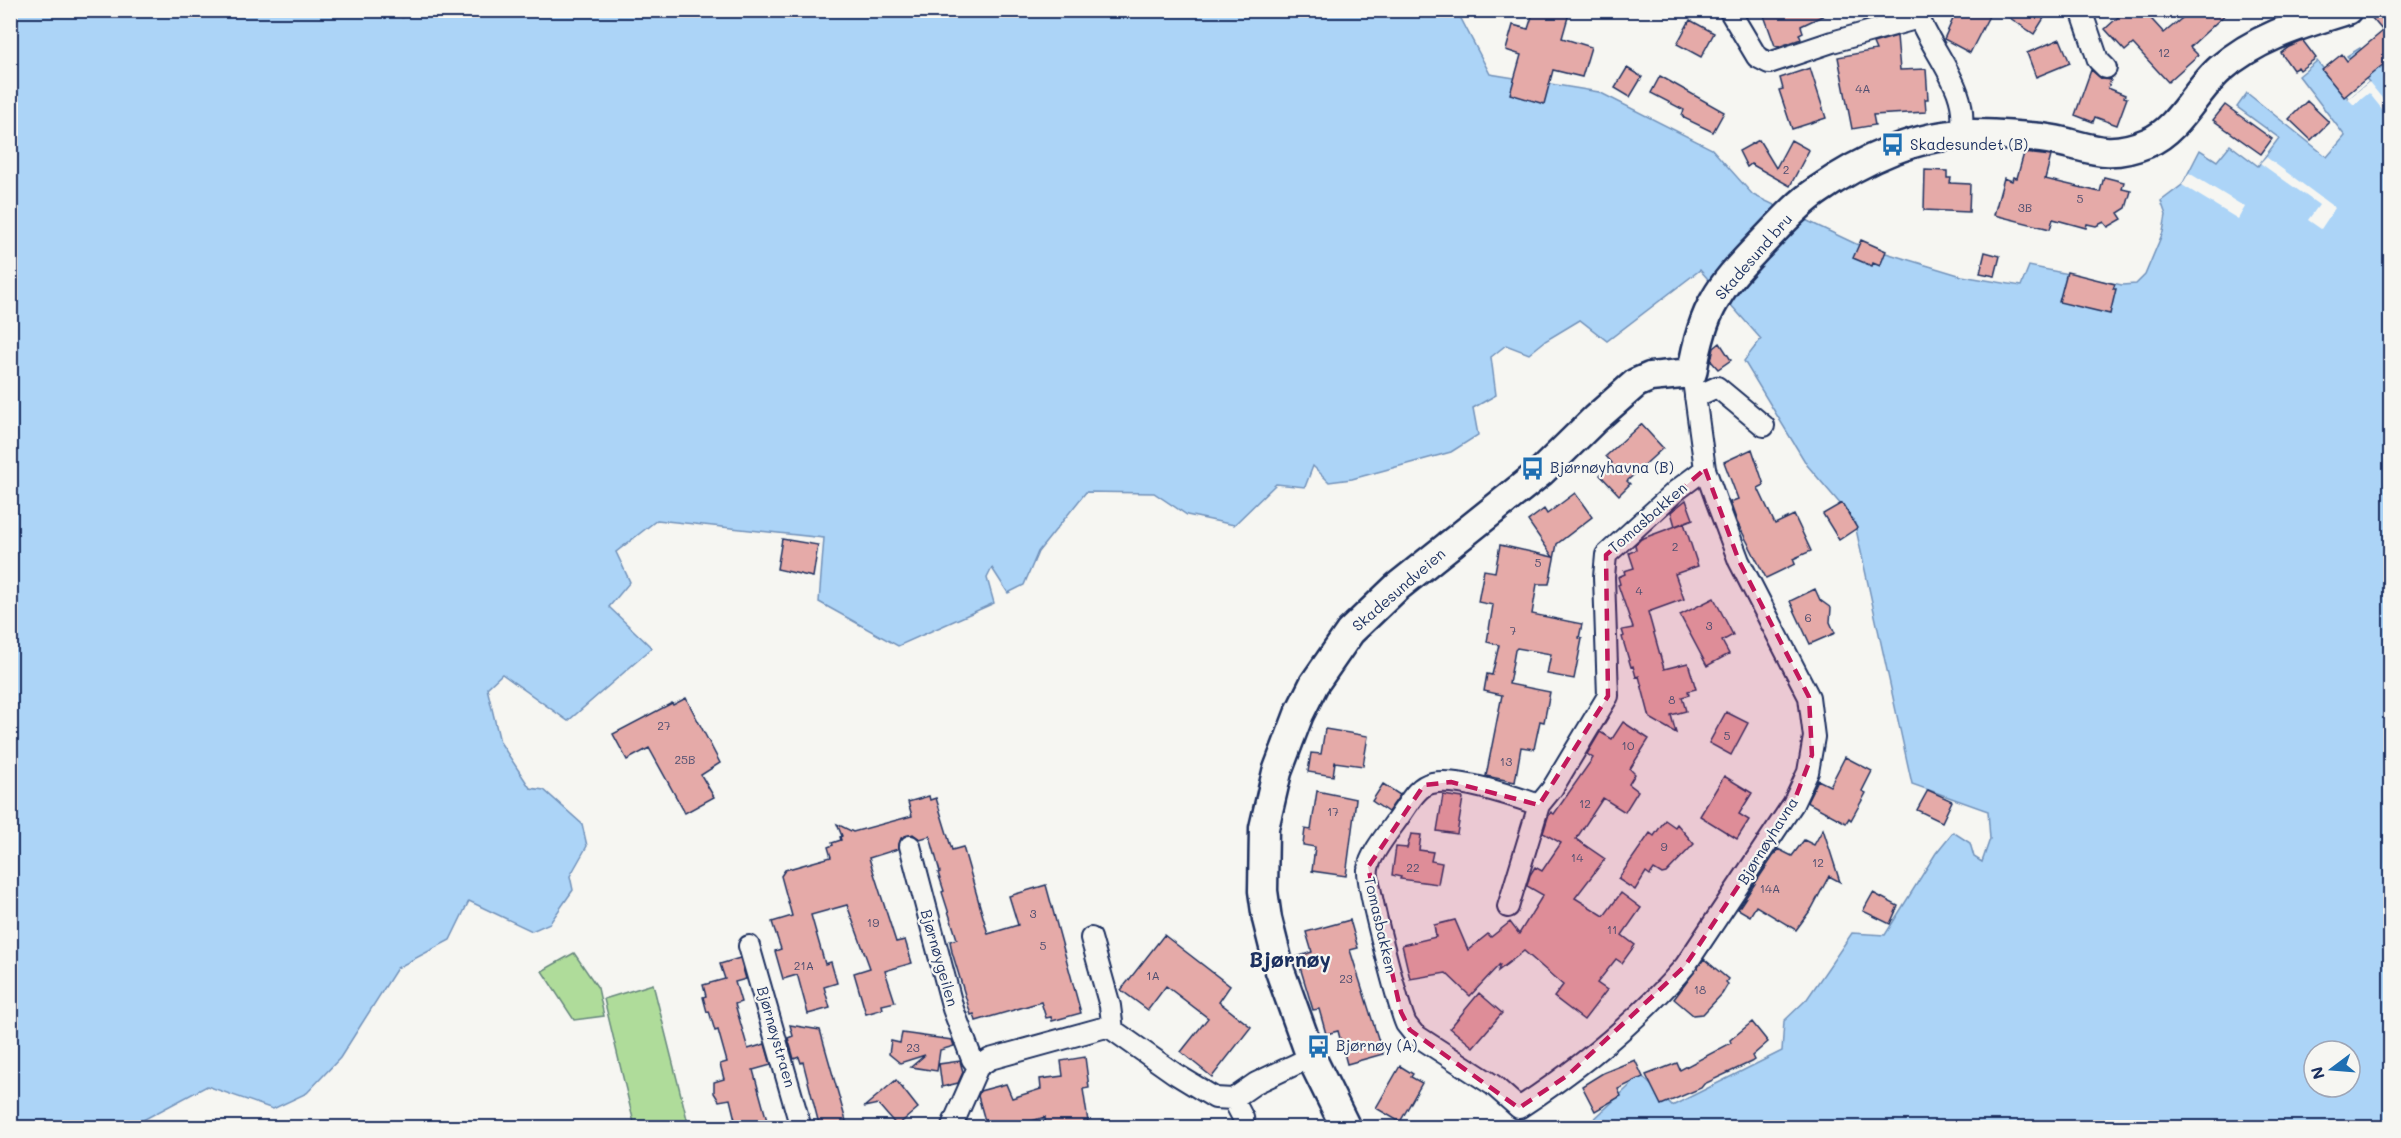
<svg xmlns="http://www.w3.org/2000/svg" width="2401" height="1138" font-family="Mali,sans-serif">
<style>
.green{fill:#afdc9a;stroke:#65867c;stroke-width:1.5}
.water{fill:#acd4f7;stroke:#7292ba;stroke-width:1.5;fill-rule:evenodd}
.pier{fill:#f6f6f2}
.building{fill:#e5aaa8;stroke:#1b2f5e;stroke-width:1.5}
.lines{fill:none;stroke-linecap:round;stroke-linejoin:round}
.street-casing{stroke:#1b2f5e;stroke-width:24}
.secondary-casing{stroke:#1b2f5e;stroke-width:33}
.street{stroke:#f6f6f2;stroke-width:20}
.secondary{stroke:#f6f6f2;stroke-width:28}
.marked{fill:#c2185b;fill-opacity:0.2;stroke:#c2185b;stroke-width:4.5;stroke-dasharray:12 8;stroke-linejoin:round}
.labels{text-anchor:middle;stroke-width:4.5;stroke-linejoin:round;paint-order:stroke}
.number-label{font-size:12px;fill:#4e4e70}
.poi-label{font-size:15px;fill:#1b2f5e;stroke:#f6f6f2;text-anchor:start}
.street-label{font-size:15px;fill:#1b2f5e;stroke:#f6f6f2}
.district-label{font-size:21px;font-weight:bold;fill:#1b2f5e;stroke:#f6f6f2}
</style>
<rect width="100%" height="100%" fill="#f6f6f2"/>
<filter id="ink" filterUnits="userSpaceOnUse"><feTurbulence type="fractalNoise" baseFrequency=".0167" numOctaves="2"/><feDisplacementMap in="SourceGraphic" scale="12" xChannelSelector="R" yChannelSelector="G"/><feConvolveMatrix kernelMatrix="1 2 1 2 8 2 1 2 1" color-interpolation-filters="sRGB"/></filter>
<g filter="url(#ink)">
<path class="green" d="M574,953L598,988L604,1016L574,1020L542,971Z
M653,984L689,1127H635L604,999Z"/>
<path class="water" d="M389,10L402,18L438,10L1457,11L1490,74L1599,92L1712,149L1753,195L1856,244L1962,276L2021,286L2029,266L2122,285L2136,284L2145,275L2163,232L2166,215L2161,201L2182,185L2200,150L2217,161L2230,145L2258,166L2279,138L2237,107L2247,93L2327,157L2345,136L2299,76L2317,61L2349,99L2369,82L2347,56L2360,48L2380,69L2390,60V1127H1576L1592,1121L1641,1075L1672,1106L1782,1051L1784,1021L1807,999L1852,933L1885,935L1936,853L1953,832L1970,843L1974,857L1982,862L1990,839L1988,811L1912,784L1854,520L1807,465L1744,361L1761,339L1700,270L1607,341L1580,320L1545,341L1529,354L1506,345L1491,357L1496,395L1473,408L1478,435L1451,452L1352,479L1329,482L1313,466L1305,487L1276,484L1234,525L1187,515L1154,493L1086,492L1038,552L1024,585L1008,593L992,568L987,578L994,603L898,646L819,602L824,538L657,520L616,552L630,582L609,607L652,648L568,721L502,674L487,688L500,742L530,788L544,790L582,824L587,846L570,876L573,890L550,923L532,931L469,901L450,940L397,968L340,1058L307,1093L273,1109L207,1086L130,1127L48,1128L38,1125V1127H11L10,11ZM2314,1051H2350V1087H2314Z"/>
<path class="pier" d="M2369,82L2390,108V119L2369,93L2354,105L2348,99Z
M2266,157L2335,208L2321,229L2308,220L2319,205L2260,163Z
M2189,173L2245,207L2238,219L2182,185Z"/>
<path class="building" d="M1534,10H1570L1562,38L1591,47L1582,77L1553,70L1544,104L1510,94L1521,55L1506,50L1513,25L1528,29Z
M1762,10H1835L1801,26L1803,32L1799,34L1801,39L1778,47L1775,46Z
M1861,10H1887L1888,14L1865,21Z
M1957,10H1992L1970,53L1944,39Z
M1998,10H2049L2034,34Z
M2126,10H2143L2164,33L2192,10H2230L2190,47L2198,55L2168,82L2133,44L2125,51L2105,29Z
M2365,10H2391V58L2344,97L2322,70L2342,54L2347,61L2383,31Z
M1690,20L1714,33L1701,57L1677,44Z
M1897,36L1900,70L1926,69L1928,99H1925L1926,112L1873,115L1875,125L1852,129L1838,57L1876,50L1873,43Z
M2060,39L2070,63L2036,77L2027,53Z
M2303,41L2316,58L2300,70L2298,67L2293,70L2281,53L2289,47Z
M1627,68L1642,77L1630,97L1615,88Z
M1810,68L1826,118L1792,129L1779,90L1783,89L1780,78Z
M2091,70L2102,79L2111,80L2108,88L2125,95L2124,97L2127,98L2117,125L2095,117L2093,122L2075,115Z
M1660,76L1724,112L1713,132L1684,118L1682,115L1684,110L1651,93Z
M2307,101L2329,122L2311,140L2289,119Z
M2225,105L2272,139L2261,154L2213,120Z
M1759,140L1776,168L1791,140L1809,150L1790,186L1751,164L1747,167L1739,151Z
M2024,153L2051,156L2045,179L2100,192L2104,177L2124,182L2122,189L2131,191L2126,208L2118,213L2122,219L2108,227L2104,222L2096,226L2087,224L2086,228L2053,219L2050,229L1994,215L2004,178L2012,181L2013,177L2017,178Z
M1925,170L1947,171V178H1951L1950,183L1970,184L1969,212L1924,210Z
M1861,240L1886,251L1880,266L1873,263L1872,266L1853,258Z
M1985,252L2000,256L1995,276L1980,273Z
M2067,272L2115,284L2113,289H2116L2110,314L2059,302Z
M1720,343L1731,360L1718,369L1711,361L1714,348Z
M1641,424L1663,448L1627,481L1630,484L1619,495L1600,475L1612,463L1606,456Z
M1752,449L1764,485L1758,488L1775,524L1794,515L1811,551L1793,559L1795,564L1766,578L1737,522L1730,502L1738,499L1724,462Z
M1575,493L1592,517L1557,544L1549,584H1537L1532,614L1582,624L1579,638L1582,639L1574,679L1547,674L1551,654L1517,648L1515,650L1509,684L1550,692L1544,722L1540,721L1534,749L1521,747L1515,782L1486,776L1502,695L1484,691L1487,674L1492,675L1499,645L1487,642L1493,605L1478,602L1484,570L1495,572L1500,545L1553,557L1528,521L1544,509L1547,514Z
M1686,500L1693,519L1675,526L1671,512Z
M1842,503L1857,528L1839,540L1823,514Z
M1684,523L1698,566L1675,574L1684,599L1648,612L1664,669L1688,663L1696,689L1688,691L1689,695L1682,697L1686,711L1671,715L1676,733L1650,718L1639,676L1636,677L1633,666L1631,667L1622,637L1624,636L1622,630L1633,628L1618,585L1620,584L1618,577L1625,574L1624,571L1634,568L1629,553L1636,550L1635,545L1641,539Z
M782,539L818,545L813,577L777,569Z
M1815,589L1820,600L1831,608L1830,622L1835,633L1810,644L1790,601Z
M1714,598L1733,635L1722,641L1729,654L1707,666L1680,615Z
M686,698L720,763L701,775L714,797L685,813L649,748L627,760L613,734L672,703L673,705Z
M1726,712L1748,723L1731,755L1709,743Z
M1623,722L1649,739L1630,769L1635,774L1629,784L1638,791L1625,812L1603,798L1576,839L1605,859L1575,898L1604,916L1621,893L1641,908L1622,935L1635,945L1622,963L1616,959L1597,983L1607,990L1584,1020L1554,997L1563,985L1524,951L1498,971L1500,964L1470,996L1446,973L1410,979L1402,945L1436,937L1434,925L1455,920L1468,950L1488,934L1491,937L1510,922L1519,934L1543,895L1527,886L1530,875L1535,867L1542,871L1561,843L1543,833L1548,817L1551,812L1554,814L1593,758L1587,754L1600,732L1612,739Z
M1325,729L1368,736L1363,766L1335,762L1333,776L1308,772L1311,753L1321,754Z
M1845,757L1872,771L1862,791L1866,793L1851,820L1849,818L1846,823L1807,802L1818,780L1830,786Z
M1724,776L1752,793L1739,814L1749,820L1737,839L1700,816Z
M1383,784L1400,795L1388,812L1372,801Z
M1928,790L1952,801L1942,822L1917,810Z
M1317,791L1356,799L1346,876L1312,871L1315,847L1303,845L1305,829L1311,830Z
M1443,795L1463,798L1457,834L1437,831Z
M929,796L930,800L936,798L952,850L963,847L988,934L1018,925L1009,896L1046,885L1081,1013L1052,1021L1051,1017L1046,1018L1041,1002L976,1021L974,1014L971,1015L952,952L950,941L957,939L942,892L944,891L938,873L940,872L930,836L920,839L913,834L901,838L898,849L869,858L896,942L905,940L912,963L885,971L895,1002L882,1005L883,1009L866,1014L854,973L870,968L847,905L811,915L825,964L831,962L837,983L824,987L830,1008L808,1014L798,977L797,975L783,979L775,951L781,949L772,922L792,916L781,876L785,870L831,857L828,847L833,845L832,843L841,840L840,837L842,836L837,824L853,832L912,816L908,802Z
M1665,820L1675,827L1677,824L1694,844L1666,873L1662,874L1654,869L1650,875L1646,872L1635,890L1618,879L1650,833L1654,836Z
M1823,829L1840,882L1829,876L1812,908L1796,930L1756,906L1750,916L1738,909L1778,849L1792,856L1804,840L1814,845Z
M1411,834L1421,835L1419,850L1433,852L1431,861L1442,863L1438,884L1400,879L1401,877L1392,875L1396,847L1407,848Z
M1873,893L1898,906L1890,924L1863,911Z
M1350,920L1358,948L1350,950L1383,1054L1347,1064L1338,1031L1326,1034L1319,1009L1313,1010L1297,957L1312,952L1306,932Z
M1164,935L1230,986L1219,1002L1251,1027L1212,1077L1181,1052L1208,1018L1166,986L1148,1010L1121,990Z
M740,958L746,979L735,982L741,1002L735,1004L748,1049L765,1044L771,1065L753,1070L769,1128H737L730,1099L719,1101L714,1093V1082L724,1079L720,1064L727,1062L718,1030L715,1031L709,1011L707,1012L703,997L706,996L703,985L725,979L720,964Z
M1704,959L1728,979L1726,982L1728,984L1722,994L1703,1014L1693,1015L1674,999Z
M1479,993L1502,1013L1473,1047L1450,1028Z
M1752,1022L1768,1042L1752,1056L1754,1060L1751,1062L1704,1084L1701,1088L1661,1105L1646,1075L1677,1063L1680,1070L1731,1043L1730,1040Z
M790,1025L820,1030L848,1128H820L803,1062L801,1063L799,1057L794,1059L788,1038L793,1036Z
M902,1033L952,1040L954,1046L940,1050L937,1071L911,1067L925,1055L900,1063L889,1054L891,1041L900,1043Z
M1085,1057L1089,1088L1083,1089L1089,1128H1046L1045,1117L1008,1128H987L978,1096L980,1091L1006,1084L1012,1098L1041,1089L1040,1079L1063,1076L1061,1061Z
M1635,1060L1643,1077L1618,1089L1621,1096L1595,1111L1582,1086L1603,1073Z
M960,1061L963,1072L958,1083L942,1087L939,1064Z
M1400,1066L1413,1074L1411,1077L1422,1083L1400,1122L1376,1108Z
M896,1080L918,1108L897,1126L878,1104L864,1107Z"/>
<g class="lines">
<defs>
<path id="street" d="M1729,10L1757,57L1769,63L1832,42L1919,18
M1916,10C1929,50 1973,91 1960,134
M2081,10L2098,60L2106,68
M1692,373L1705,469L1716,500L1739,561L1809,697L1814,737L1808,772L1793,804L1685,966C1638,1021 1580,1068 1519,1108L1493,1085L1414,1034L1406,1024C1399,1008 1365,882 1368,869C1370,853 1392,828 1401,814C1409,803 1417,786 1432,783C1458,777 1513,796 1539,805L1552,789L1608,696L1604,577L1606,555L1677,490L1705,469
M1695,397L1717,387L1764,426
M910,846L953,1009L972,1059L978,1067L951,1128
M1508,907L1539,805
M1091,938L1110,1006L1113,1030
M749,946L801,1128
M978,1067L990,1059L1106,1027L1113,1030L1174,1073L1215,1098L1233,1099
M1245,1128L1243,1118L1233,1099L1256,1083L1311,1057"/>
<path id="secondary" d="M1346,1128L1311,1057L1280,971L1267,919L1263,891L1264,828L1277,772L1299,714L1314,684L1350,632L1397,587L1542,471L1595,419L1636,383L1650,377L1692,373C1696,349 1702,321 1715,300C1726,280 1743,263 1758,247C1777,228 1795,206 1817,191C1861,160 1919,133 1973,134C1996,134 2019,136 2041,138C2085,143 2101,162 2147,143C2179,130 2195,91 2220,69C2256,37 2302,24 2347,10"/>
</defs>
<use href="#street" class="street-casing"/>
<use href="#secondary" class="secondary-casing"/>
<use href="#street" class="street"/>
<use href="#secondary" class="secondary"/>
</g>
</g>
<path class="marked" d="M1705,469L1739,561L1809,697L1812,755L1793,804L1685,966L1568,1075L1519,1108L1410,1030L1401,1012L1368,867L1424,785L1451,782L1539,805L1608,696L1606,555Z"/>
<defs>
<symbol id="bus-bare" viewBox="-9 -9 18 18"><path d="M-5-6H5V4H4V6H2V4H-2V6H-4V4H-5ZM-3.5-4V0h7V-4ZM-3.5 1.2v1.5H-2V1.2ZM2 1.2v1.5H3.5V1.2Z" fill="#1f6fb2" stroke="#f6f6f2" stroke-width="2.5" paint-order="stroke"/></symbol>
</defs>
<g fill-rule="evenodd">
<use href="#bus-bare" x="1876" y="128" width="33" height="33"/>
<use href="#bus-bare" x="1516" y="452" width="33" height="33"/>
<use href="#bus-bare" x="1302" y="1030" width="33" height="33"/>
</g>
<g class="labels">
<g class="number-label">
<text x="2164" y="57">12</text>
<text x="1863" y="93">4A</text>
<text x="1786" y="174">2</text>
<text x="2080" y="203">5</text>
<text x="2025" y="212">3B</text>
<text x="1675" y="551">2</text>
<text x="1538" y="567">5</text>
<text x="1639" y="595">4</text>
<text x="1808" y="622">6</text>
<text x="1709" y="630">3</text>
<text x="1513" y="635">7</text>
<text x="1672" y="704">8</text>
<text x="664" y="730">27</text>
<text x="1727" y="740">5</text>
<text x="1628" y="750">10</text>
<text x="685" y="764">25B</text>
<text x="1506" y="766">13</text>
<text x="1585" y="808">12</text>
<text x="1333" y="816">17</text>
<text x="1664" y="851">9</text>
<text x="1577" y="862">14</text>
<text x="1818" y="867">12</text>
<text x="1413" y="872">22</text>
<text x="1770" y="893">14A</text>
<text x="1033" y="918">3</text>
<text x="873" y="927">19</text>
<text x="1612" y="934">11</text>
<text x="1043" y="950">5</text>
<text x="804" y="970">21A</text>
<text x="1153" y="980">1A</text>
<text x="1346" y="983">23</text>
<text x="1700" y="994">18</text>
<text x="913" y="1052">23</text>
</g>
<g class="poi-label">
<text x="1910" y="150">Skadesundet (B)</text>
<text x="1550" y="473">Bjørnøyhavna (B)</text>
<text x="1336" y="1051">Bjørnøy (A)</text>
</g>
<g class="street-label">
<text transform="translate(1754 257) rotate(-49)" y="5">Skadesund bru</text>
<text transform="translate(1648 518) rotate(-41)" y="5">Tomasbakken</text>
<text transform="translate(1399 590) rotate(-41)" y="5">Skadesundveien</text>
<text transform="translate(1768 841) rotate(-58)" y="5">Bjørnøyhavna</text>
<text transform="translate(1380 925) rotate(77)" y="5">Tomasbakken</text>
<text transform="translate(939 958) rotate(74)" y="5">Bjørnøygeilen</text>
<text transform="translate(776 1037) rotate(74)" y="5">Bjørnøystraen</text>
</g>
<g class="district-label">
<text x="1290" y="967">Bjørnøy</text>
</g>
</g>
<rect width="2401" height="1138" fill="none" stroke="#f6f6f2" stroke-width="36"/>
<rect x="18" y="18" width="2365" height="1102" fill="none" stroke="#1b2f5e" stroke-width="2" filter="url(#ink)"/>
<g transform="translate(2332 1069) rotate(254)"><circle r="28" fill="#f6f6f2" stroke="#9ea6b7" stroke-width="1.5"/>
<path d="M0-4.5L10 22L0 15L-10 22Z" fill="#1f6fb2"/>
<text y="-9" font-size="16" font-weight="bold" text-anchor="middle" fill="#1b2f5e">N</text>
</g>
</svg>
